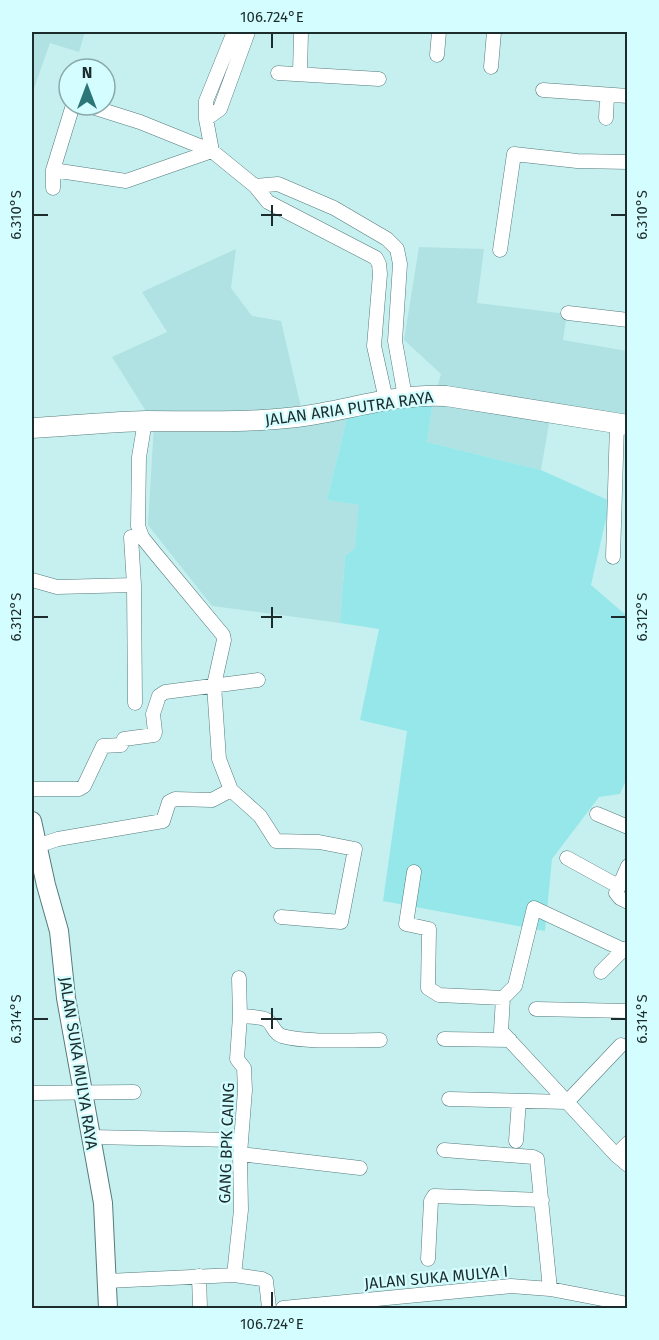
<svg xmlns="http://www.w3.org/2000/svg" width="659" height="1340" font-family="'Fira Sans',sans-serif">
<style>
.built{fill:#b0e2e3}
.green{fill:#95e7e9}
.lines{fill:none;stroke-linecap:round;stroke-linejoin:round}
.minor-casing{stroke:#557b7c;stroke-width:15}
.tertiary-casing{stroke:#557b7c;stroke-width:20}
.secondary-casing{stroke:#557b7c;stroke-width:21}
.minor{stroke:#fff;stroke-width:14}
.tertiary{stroke:#fff;stroke-width:18}
.secondary{stroke:#fff;stroke-width:20}
.ticks{fill:none;stroke:#1c2c2c;stroke-width:2}
.labels{text-anchor:middle;stroke-width:4.5;stroke-linejoin:round;paint-order:stroke}
.street-label{font-size:16px;fill:#1c2c2c;stroke:#d3fdfe}
.neatline{fill:none;stroke:#1c2c2c;stroke-width:2}
.ticks-label{font-size:15px;text-anchor:middle;fill:#1c2c2c}
</style>
<rect width="100%" height="100%" fill="#c6f0f0"/>
<path class="built" d="M32,32H85L79,52L50,43L32,94Z
M419,247L484,249L477,303L567,314L563,340L627,351V421L552,406L541,470L427,442L433,401L441,374L404,340Z
M236,249L231,288L252,316L281,321L305,424L347,418L327,500L360,505L355,548L345,556L340,623L212,606L148,525L154,424L112,357L167,332L142,292Z"/>
<path class="green" d="M433,401L427,442L541,470L610,501L591,585L627,616V778L620,794L599,797L552,859L545,931L383,901L407,731L360,720L379,629L340,623L345,556L355,548L359,505L327,500L347,418Z"/>
<g class="lines">
<defs>
<path id="minor" d="M437,55L439,32
M491,67L494,32
M278,73L379,79
M300,74L301,32
M543,90L628,96
M86,105L140,122L212,151L255,186L268,202L376,258L379,264L380,274L374,346L386,400
M606,118L607,95
M206,119L220,109L248,32
M212,151L206,119V101L234,32
M53,170L126,181L212,151
M255,186L278,184L334,208L387,239L397,249L400,264L395,341L405,397
M53,188V170L73,105
M500,250L514,154L577,161L628,162
M568,313L628,320
M145,421L139,457L138,526L142,537L154,552L223,635L224,640L214,685L219,759L231,790L260,816L276,841L319,842L355,849L341,922L281,917
M131,537L134,585L135,703
M613,557L617,424
M32,580L57,587L134,585
M32,789H79L84,786L103,746L121,745L124,739L154,735L155,732L153,714L159,696L165,692L258,680
M597,814L628,827
M37,846L58,839L163,821L169,802L175,799L212,800L231,790
M567,858L618,886
M628,866L616,893L620,898L628,902
M414,872L406,924L429,929L428,988L439,995L503,998
M601,972L624,949
M536,1009L628,1011
M240,1016C247,1017 260,1016 267,1020C274,1025 273,1033 282,1036C306,1043 354,1040 380,1040
M444,1039L510,1040
M32,1093L134,1092
M449,1099L567,1102
M567,1102L501,1031L503,998L515,986L534,908L628,952
M91,1137L233,1140
M516,1141L519,1101
M628,1143L616,1155L628,1165
M444,1150L533,1157L537,1159L550,1289
M240,1154L360,1168
M616,1155L567,1102L621,1045
M428,1259L431,1201L434,1196L542,1200
M234,1275L241,1210L240,1154L245,1090L244,1068L237,1059L240,1016L239,978
M199,1276L200,1308
M107,1281L234,1275L262,1279L266,1281L269,1308
M283,1308L511,1286L550,1289L628,1304"/>
<path id="tertiary" d="M32,821L46,885L59,931L66,998L103,1203L108,1308"/>
<path id="secondary" d="M32,428C69,426 108,422 146,421C196,421 246,423 297,417C347,411 395,393 446,396L628,425"/>
</defs>
<use href="#minor" class="minor-casing"/>
<use href="#tertiary" class="tertiary-casing"/>
<use href="#secondary" class="secondary-casing"/>
<use href="#minor" class="minor"/>
<use href="#tertiary" class="tertiary"/>
<use href="#secondary" class="secondary"/>
</g>
<path class="ticks" d="M272,33V48M272,205V226M33,215H48M261,215H282M611,215H626M272,607V628M33,617H48M261,617H282M611,617H626M272,1008V1029M33,1019H48M261,1019H282M611,1019H626M272,1292V1307"/>
<g class="labels">
<g class="street-label">
<text transform="translate(349 408) rotate(-8)" y="6">JALAN ARIA PUTRA RAYA</text>
<text transform="translate(79 1063) rotate(81)" y="6">JALAN SUKA MULYA RAYA</text>
<text transform="translate(226 1143) rotate(-88)" y="6">GANG BPK CAING</text>
<text transform="translate(436 1277) rotate(-5)" y="6">JALAN SUKA MULYA I</text>
</g>
</g>
<rect width="659" height="1340" fill="none" stroke="#d3fdfe" stroke-width="66"/>
<g transform="translate(87 87)"><circle r="28" fill="#d3fdfe" stroke="#8aa9aa" stroke-width="1.5"/>
<path d="M0-4.5L10 22L0 15L-10 22Z" fill="#2c7678"/>
<text y="-9" font-size="16" font-weight="bold" text-anchor="middle" fill="#1c2c2c">N</text>
</g>
<rect x="33" y="33" width="593" height="1274" class="neatline"/>
<g class="ticks-label">
<text x="272" y="22">106.724°E</text>
<text transform="translate(16 215) rotate(-90)" y="5">6.310°S</text>
<text transform="translate(642 215) rotate(-90)" y="5">6.310°S</text>
<text transform="translate(16 617) rotate(-90)" y="5">6.312°S</text>
<text transform="translate(642 617) rotate(-90)" y="5">6.312°S</text>
<text transform="translate(16 1019) rotate(-90)" y="5">6.314°S</text>
<text transform="translate(642 1019) rotate(-90)" y="5">6.314°S</text>
<text x="272" y="1329">106.724°E</text>
</g>
</svg>
